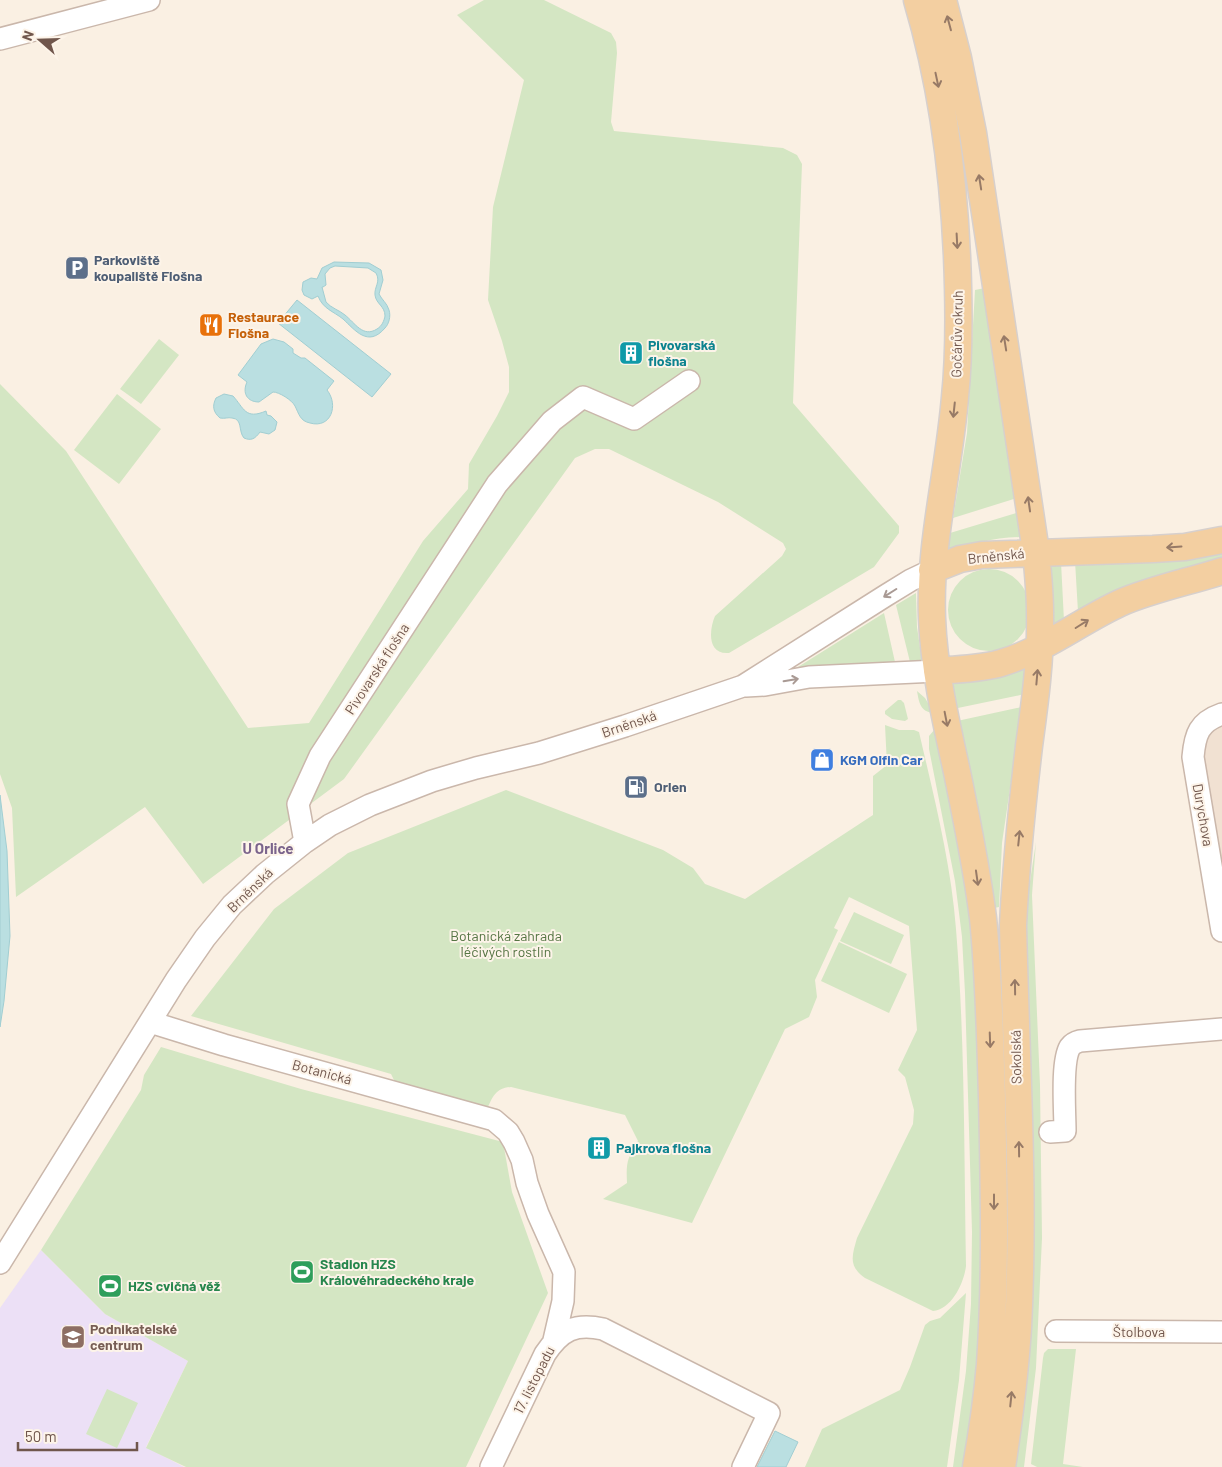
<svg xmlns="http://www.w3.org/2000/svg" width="1222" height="1467" font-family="Barlow,sans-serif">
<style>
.residential{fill:#f1e1d2}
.education{fill:#ece0f6}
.green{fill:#d4e6c3}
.water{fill:#badfe1;stroke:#a1ced2;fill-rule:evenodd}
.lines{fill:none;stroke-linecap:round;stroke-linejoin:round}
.minor-casing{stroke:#cab7ab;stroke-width:24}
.major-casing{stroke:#d7d0cd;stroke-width:29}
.minor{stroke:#fff;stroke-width:21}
.major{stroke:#f3cfa1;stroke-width:26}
.oneway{stroke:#977a66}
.oneway2{stroke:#a99a94}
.labels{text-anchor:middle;stroke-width:4;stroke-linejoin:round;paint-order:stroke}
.service-label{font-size:14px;font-weight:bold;fill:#4e5e75;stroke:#fdf4e9;text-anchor:start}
.food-label{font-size:14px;font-weight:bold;fill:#c56008;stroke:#fdf4e9;text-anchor:start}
.street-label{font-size:14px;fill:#70564c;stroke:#fdf4e9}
.culture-label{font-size:14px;font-weight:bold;fill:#0d838f;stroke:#fdf4e9;text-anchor:start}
.shop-label{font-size:14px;font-weight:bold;fill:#366cbe;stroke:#fdf4e9;text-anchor:start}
.park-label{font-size:14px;fill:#567544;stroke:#fdf4e9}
.leisure-label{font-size:14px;font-weight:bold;fill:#27864d;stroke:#fdf4e9;text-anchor:start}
.education-label{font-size:14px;font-weight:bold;fill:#785e54;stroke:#fdf4e9;text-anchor:start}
.neighbourhood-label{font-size:15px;font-weight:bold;fill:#7b648c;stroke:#fdf4e9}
</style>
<rect width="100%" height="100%" fill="#faf0e3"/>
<path class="residential" d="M1222,724V889L1199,752L1205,737L1214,726Z"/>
<path class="education" d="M41,1250L105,1314L188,1361L146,1447L184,1467H0V1308Z"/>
<path class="green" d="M484,0H544L611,33L616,42L617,53L611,122L614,131L783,148L797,155L802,164L793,403L899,526V533L874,567L729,653C707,655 709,630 715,616L782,556L786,549L783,543L718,502L609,449H595L575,458L344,779L203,884L145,807L16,897L12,808L0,774V384L66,451L248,728L309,723L423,541L468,489L469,464L497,416L509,392V367L502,341L488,300L493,207L524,80L457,15Z
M985,288L1017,498L953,518L967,433L975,290Z
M159,339L179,355L141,404L120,389Z
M117,394L161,429L119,484L74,450Z
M1020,512L1024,537C996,537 972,543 947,554L950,533Z
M1222,550V562L1078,612L1075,561Z
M1047,562H1061L1064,621L1054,627Z
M948 610a41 41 0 1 1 82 0a41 41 0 1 1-82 0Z
M916,593L917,627L922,661L910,662L896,605Z
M884,613L895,662L798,668V667Z
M1028,667L1025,694L953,709L948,679L1009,674Z
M917,691L925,698L934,713C920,712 919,702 917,691Z
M898,700H901L904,703L908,719L905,721L892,719L885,714V711Z
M1022,707L1002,843L999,907L994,908L957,721Z
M885,725L899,730H914L919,732C934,797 951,863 956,929C965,1041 964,1154 966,1266C964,1283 952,1309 933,1311L865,1278C848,1266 852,1256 857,1238L913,1124L914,1110L905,1077L898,1070L917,1030L909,926L849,897L834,928L838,930L815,980L817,997L809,1017L785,1029L692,1223L603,1199L627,1183C626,1163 627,1158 638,1141L625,1115L511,1087C496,1088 492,1097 487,1110L396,1084L391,1074L191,1016L274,909L348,853L506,790L663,850L693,868L705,884L745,899L873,815V776L887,765Z
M935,729L948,779L973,932L984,1201L977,1386L966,1467H953L966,1371L971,1304L972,1232L965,993L962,937L955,881L929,749V736Z
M1036,842L1032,895L1040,1085L1042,1238L1036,1368L1024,1467H1015L1025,932L1029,888Z
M854,912L904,935L891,964L840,941Z
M839,942L907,974L889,1013L821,981Z
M161,1047L301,1089L503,1142L512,1192L548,1293L466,1467H186L146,1448L188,1361L105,1314L41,1250L141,1090L144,1075Z
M966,1293L959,1380L947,1467H805L822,1429L900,1390L910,1367L925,1325L930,1321L940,1318Z
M1048,1349H1076L1063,1464L1083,1467H1037L1031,1464L1043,1358L1044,1353Z
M107,1389L138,1403L117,1448L86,1434Z"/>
<path class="water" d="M334,262L369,263L381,270L383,280L379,294C382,300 387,303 389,310C391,316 389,324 385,328C368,348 355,330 343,319C333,311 323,309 318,296L312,299L304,295L302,290L303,282L311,278L317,279L322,268ZM335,266L368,268L376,273C381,282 374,287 375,295C376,304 385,306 385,316C384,321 382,326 377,329C363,338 355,323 345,315C339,310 331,308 326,302L322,287H323L326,285L325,274L330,268Z
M297,300L391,374L372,397L278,323Z
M273,339L284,342L293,349V353L301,358H305L334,381L327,390C339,405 331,429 310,423C300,421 299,414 295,406C292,400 279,392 273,392L259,402C247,402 242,393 247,382L238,375L261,344Z
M224,394L233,396C244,408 245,420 266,411L267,415L271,416L277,422L275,430L269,434L260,432C255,439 251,441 244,438C238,431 243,419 232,418C228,417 225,419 220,418C213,412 212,406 216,398Z
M0,795L7,851L10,936L4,1001L0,1027Z
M775,1431L798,1442L786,1467H757Z"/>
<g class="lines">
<defs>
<path id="minor" d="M0,39L149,0
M746,686L765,685L809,677L937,671
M1222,714C1199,722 1195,734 1193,757L1222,931
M305,842L298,804L320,756L497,484L552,421L583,397L634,419L689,381
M150,1022L224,1045L494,1120L508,1132L514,1142L522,1160L527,1183L538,1214L564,1272L563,1301L554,1340
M1050,1132L1065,1131C1065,1111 1061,1062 1070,1047C1073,1043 1076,1042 1080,1041L1222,1029
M0,1263L176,980L205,938L232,905L265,874L305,842L330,825L370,805L432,781L476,768L539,753L625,726L743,686L885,596L911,580L932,570
M1056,1331L1222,1332
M491,1467L545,1354C561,1330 575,1323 603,1329L769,1413L743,1467"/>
<path id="major" d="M917,0C942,84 953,169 957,256C959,303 960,350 955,397C949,471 929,544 932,618C934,670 946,722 957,772C967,821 977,869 983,918C989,977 990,1037 992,1097C994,1186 996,1275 990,1364C987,1398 982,1433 976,1467
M943,0L958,58L973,133L1036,552C1038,572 1040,593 1040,613C1041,658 1035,702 1029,746C1022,806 1016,865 1013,925C1016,1059 1025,1194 1018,1328C1015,1374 1009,1421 1002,1467
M932,570L960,559L982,555L1153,549L1185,547L1222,540
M937,671C958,669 981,669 1001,663C1045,650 1079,622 1120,603C1152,589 1188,582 1222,571"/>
</defs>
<use href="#minor" class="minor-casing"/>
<use href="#major" class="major-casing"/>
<use href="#minor" class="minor"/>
<use href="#major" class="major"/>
</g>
<defs><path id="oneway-shaft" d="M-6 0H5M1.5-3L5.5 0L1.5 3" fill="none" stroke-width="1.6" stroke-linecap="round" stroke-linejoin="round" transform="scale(1.25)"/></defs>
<g class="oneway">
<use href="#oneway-shaft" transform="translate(949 23) rotate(-105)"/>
<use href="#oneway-shaft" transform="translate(937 80) rotate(78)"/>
<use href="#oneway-shaft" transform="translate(980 182) rotate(-99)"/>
<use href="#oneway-shaft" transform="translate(957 241) rotate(87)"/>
<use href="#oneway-shaft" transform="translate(1005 343) rotate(-99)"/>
<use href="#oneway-shaft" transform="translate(954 410) rotate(96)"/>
<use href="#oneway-shaft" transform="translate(1029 504) rotate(-98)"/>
<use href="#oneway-shaft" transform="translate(1174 547) rotate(176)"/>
<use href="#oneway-shaft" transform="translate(1082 624) rotate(-32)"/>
<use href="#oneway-shaft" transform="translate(1037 677) rotate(-85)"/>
<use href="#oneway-shaft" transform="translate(946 719) rotate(79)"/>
<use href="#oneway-shaft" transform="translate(1019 838) rotate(-84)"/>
<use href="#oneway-shaft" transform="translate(977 878) rotate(82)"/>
<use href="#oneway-shaft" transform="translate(1015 987) rotate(-91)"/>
<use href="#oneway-shaft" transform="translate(990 1040) rotate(88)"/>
<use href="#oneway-shaft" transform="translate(1019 1149) rotate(-91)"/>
<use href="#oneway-shaft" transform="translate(994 1202) rotate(90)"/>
<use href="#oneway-shaft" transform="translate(1011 1399) rotate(-84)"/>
</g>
<g class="oneway2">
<use href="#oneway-shaft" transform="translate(890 593) rotate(148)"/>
<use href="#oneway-shaft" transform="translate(791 680) rotate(-9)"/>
</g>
<defs>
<symbol id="parking-square" viewBox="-11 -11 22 22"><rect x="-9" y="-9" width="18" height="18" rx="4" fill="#5c6f8a" stroke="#fdf4e9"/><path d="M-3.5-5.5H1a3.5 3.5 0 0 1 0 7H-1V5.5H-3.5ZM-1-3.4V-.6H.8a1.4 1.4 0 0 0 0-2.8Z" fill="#fff"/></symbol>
<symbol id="restaurant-square" viewBox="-11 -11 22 22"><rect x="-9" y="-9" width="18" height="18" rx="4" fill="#e8710a" stroke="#fdf4e9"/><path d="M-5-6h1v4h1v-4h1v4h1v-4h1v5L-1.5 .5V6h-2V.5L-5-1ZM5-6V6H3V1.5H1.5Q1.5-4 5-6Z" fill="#fff"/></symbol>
<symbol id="building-square" viewBox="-11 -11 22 22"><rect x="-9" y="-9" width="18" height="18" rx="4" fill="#0f9aa8" stroke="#fdf4e9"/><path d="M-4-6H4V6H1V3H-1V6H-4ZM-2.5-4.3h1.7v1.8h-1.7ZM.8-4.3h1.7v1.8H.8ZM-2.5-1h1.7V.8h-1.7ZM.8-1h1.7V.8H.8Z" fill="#fff"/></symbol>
<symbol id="shop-square" viewBox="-11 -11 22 22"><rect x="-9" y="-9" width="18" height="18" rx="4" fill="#3f7fe0" stroke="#fdf4e9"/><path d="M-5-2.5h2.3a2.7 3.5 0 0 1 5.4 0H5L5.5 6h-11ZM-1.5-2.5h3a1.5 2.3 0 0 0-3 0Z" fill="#fff"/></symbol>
<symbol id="fuel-square" viewBox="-11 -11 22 22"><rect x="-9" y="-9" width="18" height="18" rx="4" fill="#5c6f8a" stroke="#fdf4e9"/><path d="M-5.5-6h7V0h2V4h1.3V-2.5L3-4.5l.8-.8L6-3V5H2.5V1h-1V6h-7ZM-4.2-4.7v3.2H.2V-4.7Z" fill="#fff"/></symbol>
<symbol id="stadium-square" viewBox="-11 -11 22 22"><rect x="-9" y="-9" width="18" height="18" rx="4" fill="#2e9e5b" stroke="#fdf4e9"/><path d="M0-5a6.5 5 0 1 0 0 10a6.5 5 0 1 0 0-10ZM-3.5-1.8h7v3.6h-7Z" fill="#fff"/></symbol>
<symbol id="school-square" viewBox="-11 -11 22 22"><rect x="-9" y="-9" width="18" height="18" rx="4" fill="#8d6e63" stroke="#fdf4e9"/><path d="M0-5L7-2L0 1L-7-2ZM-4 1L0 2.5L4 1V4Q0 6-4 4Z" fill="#fff"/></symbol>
</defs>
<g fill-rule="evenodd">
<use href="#parking-square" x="63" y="254" width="28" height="28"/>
<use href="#restaurant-square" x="197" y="311" width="28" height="28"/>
<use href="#building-square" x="617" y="339" width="28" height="28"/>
<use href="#shop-square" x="808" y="746" width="28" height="28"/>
<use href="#fuel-square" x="622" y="773" width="28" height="28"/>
<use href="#building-square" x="585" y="1134" width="28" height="28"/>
<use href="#stadium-square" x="288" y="1258" width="28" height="28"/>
<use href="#stadium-square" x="96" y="1272" width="28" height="28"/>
<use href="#school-square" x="59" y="1323" width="28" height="28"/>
</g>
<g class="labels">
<g class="service-label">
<text x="94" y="265">Parkoviště<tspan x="94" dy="16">koupaliště Flošna</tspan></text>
<text x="654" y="792">Orlen</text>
</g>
<g class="food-label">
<text x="228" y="322">Restaurace<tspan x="228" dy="16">Flošna</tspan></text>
</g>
<g class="street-label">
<text transform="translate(957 334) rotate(-89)" y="5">Gočárův okruh</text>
<text transform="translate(996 556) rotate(-6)" y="5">Brněnská</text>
<text transform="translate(377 669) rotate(-57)" y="5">Pivovarská flošna</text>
<text transform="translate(629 724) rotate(-19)" y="5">Brněnská</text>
<text transform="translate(1203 815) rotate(80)" y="5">Durychova</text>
<text transform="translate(250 890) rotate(-44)" y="5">Brněnská</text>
<text transform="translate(1016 1057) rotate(-91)" y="5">Sokolská</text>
<text transform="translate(322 1072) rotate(15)" y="5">Botanická</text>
<text x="1139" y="1337">Štolbova</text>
<text transform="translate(534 1380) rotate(-63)" y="5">17. listopadu</text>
</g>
<g class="culture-label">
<text x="648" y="350">Pivovarská<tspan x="648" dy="16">flošna</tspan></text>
<text x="616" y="1153">Pajkrova flošna</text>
</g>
<g class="shop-label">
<text x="840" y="765">KGM Olfin Car</text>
</g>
<g class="park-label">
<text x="506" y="941">Botanická zahrada<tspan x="506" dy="16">léčivých rostlin</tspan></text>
</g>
<g class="leisure-label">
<text x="320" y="1269">Stadion HZS<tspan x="320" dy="16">Královéhradeckého kraje</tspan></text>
<text x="128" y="1291">HZS cvičná věž</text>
</g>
<g class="education-label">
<text x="90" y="1334">Podnikatelské<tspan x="90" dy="16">centrum</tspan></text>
</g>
<g class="neighbourhood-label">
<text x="268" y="854">U Orlice</text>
</g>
</g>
<g transform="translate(40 40) rotate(290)" stroke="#fdf4e9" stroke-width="4" paint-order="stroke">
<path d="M0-4L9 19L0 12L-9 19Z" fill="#70564c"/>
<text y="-8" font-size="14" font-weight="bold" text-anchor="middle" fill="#70564c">N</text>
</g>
<path d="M18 1442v8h119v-8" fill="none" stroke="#70564c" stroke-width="2.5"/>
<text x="25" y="1442" font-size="15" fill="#70564c" stroke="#fdf4e9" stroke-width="4" paint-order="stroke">50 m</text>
</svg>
